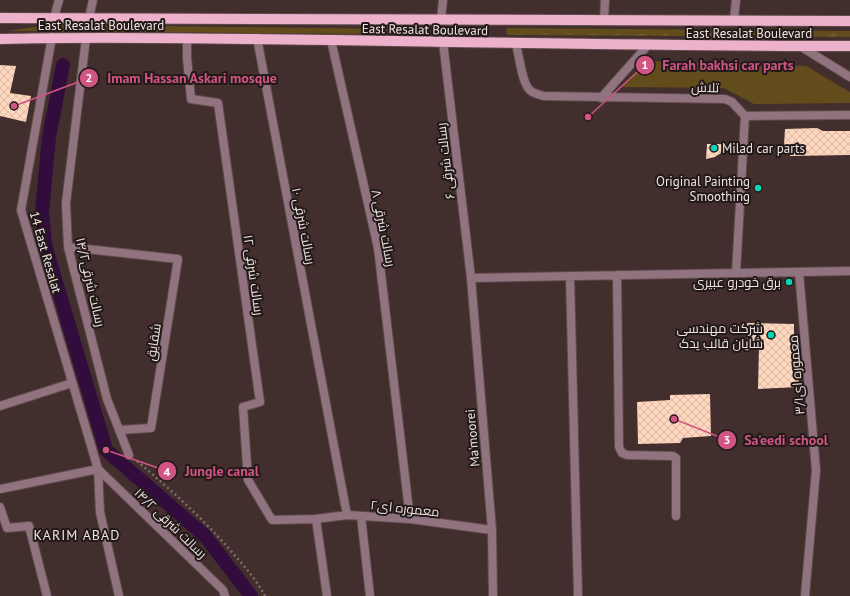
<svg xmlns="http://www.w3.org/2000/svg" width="850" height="596" font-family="'PT Sans',Cairo,sans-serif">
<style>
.grass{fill:url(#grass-tufts)}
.green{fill:#634c1b}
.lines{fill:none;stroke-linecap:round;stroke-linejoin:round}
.canal{stroke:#320c3c;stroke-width:14}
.building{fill:url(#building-cross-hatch)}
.street-casing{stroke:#5e4b4a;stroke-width:10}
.primary-casing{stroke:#5e4b4a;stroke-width:12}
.path{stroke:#806e6d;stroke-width:2.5;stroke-dasharray:2 3;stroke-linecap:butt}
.street{stroke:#917380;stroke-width:8}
.primary{stroke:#edb1cc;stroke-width:10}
.poi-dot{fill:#07d5b6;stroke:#221919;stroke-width:1.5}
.labels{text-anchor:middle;stroke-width:4;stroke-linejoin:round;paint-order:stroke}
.street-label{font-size:13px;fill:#f0e2e1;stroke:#221919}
.poi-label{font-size:13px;fill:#f0e2e1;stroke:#221919;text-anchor:end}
.neighbourhood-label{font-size:14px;letter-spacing:1px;fill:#f0e2e1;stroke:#221919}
.leader{fill:none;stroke:#d05583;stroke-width:1.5}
.callout-dot{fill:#d05583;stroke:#221919;stroke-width:1.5}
.mark-label{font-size:12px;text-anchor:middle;font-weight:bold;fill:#fff}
.callout-label{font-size:14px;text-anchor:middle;font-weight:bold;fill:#d05583;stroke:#221919;stroke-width:4;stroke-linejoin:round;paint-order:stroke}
</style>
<defs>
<pattern id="grass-tufts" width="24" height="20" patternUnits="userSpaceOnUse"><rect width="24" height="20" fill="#634c1b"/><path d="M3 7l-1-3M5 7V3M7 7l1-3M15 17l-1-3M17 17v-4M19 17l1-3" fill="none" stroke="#7a663c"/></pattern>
<pattern id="building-cross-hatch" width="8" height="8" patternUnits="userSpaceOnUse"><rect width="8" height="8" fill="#fed6be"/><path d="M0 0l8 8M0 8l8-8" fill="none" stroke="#dab9a6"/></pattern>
</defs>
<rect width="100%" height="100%" fill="#422e2d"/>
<path class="grass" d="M49,25L414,29L387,34L7,31Z
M506,28L850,31V37L507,35Z"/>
<path class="green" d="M646,61L806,66L850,92V103L754,104L724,88L621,87Z"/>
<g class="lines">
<path class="canal" d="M63,65L49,137L42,212L45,245L106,450L205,536L251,596"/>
</g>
<path class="building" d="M0,65L16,66L10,93L31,96L26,122L0,116Z
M817,128L823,131H850V155L790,156L791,146L784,145L785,129Z
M707,144H724L721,153L715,157L706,159Z
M747,323L794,324V362H798L799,387L758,389L759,346H748Z
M710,394L711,436L683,438L680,443L638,444L637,402L670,400V395Z"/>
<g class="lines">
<defs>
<path id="street" d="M54,18L59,0
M89,18L93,0
M441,19L443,0
M604,20L605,0
M734,20L736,0
M52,37L21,210L98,469L100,512L119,596
M86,38L66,203L68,247L107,399L129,455
M187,38V58L191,99L218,103L260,402L243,407L248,480L272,520L316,519L347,515L410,519L492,530
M257,38L347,515
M331,40L378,248L410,519
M443,42L471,278L492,530L493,596
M516,44C519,54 522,86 531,91C534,94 539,94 543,96L725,99L732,102L745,116L850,115
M800,46L850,77
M601,98L648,45
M68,247L178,259L151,428L119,430
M799,272L816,470L805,596
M736,273L745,116
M617,275L619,447L622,453L627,455L673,456L676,458V516
M570,276L578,596
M471,278L850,271
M0,406L72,383
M98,469L223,590L225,596
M0,489L98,469
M0,507L7,528L29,526L47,596
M361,516L370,596
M316,519L327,596"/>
<path id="primary" d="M0,18L850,21
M0,39C111,36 222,39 333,40C505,43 678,46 850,46"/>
</defs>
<use href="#street" class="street-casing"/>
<use href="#primary" class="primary-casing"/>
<path class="path" d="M137,461C172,491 206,521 236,557C247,569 257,581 265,596"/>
<use href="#street" class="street"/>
<use href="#primary" class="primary"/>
</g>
<g class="poi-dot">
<circle cx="714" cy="148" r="4"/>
<circle cx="758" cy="188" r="4"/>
<circle cx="789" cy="282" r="4"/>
<circle cx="771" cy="335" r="4"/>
</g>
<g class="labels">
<g class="street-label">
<text x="101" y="30">East Resalat Boulevard</text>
<text transform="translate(425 29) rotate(1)" y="5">East Resalat Boulevard</text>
<text x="749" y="38">East Resalat Boulevard</text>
<text transform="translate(705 87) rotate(1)" y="5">تلاش</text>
<text transform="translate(445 161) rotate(-97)" y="5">رسالت شرقی ۶</text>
<text transform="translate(304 226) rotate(79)" y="5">رسالت شرقی ۱۰</text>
<text transform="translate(384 228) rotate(79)" y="5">رسالت شرقی ۸</text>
<text transform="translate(46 252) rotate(74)" y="5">14 East Resalat</text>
<text transform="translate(254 275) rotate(82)" y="5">رسالت شرقی ۱۲</text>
<text transform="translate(91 282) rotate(77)" y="5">رسالت شرقی۱۴/۲</text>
<text transform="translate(153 342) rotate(-81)" y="5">شقایق</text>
<text transform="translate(796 375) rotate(-95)" y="5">معموره ای۳/۱</text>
<text transform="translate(472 438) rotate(-95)" y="5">Ma'moorei</text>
<text transform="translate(405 508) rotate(6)" y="5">معموره ای۲</text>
<text transform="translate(171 523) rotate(44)" y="5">رسالت شرقی ۱۴/۲</text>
</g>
<g class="poi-label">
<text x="722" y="153" text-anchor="start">Milad car parts</text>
<text x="750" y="186">Original Painting<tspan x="750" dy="15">Smoothing</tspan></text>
<text x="781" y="287">برق خودرو عبیری</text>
<text x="763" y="333">شرکت مهندسی<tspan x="763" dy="15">شایان قالب یدک</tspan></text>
</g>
<g class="neighbourhood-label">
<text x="77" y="540">KARIM ABAD</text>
</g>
</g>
<path class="leader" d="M588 117L645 65M14 106L89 78M674 419L727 440M106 450L167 471"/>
<g class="callout-dot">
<circle cx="588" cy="117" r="4"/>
<circle cx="14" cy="106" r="4"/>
<circle cx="674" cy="419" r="4"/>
<circle cx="106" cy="450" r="4"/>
<circle cx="645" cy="65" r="10"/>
<circle cx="89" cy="78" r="10"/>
<circle cx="727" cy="440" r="10"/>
<circle cx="167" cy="471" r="10"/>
</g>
<g class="mark-label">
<text x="645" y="69">1</text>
<text x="89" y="82">2</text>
<text x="727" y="444">3</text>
<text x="167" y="476">4</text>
</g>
<g class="callout-label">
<text x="728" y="70">Farah bakhsi car parts</text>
<text x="192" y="83">Imam Hassan Askari mosque</text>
<text x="786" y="445">Sa'eedi school</text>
<text x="222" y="476">Jungle canal</text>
</g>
</svg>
